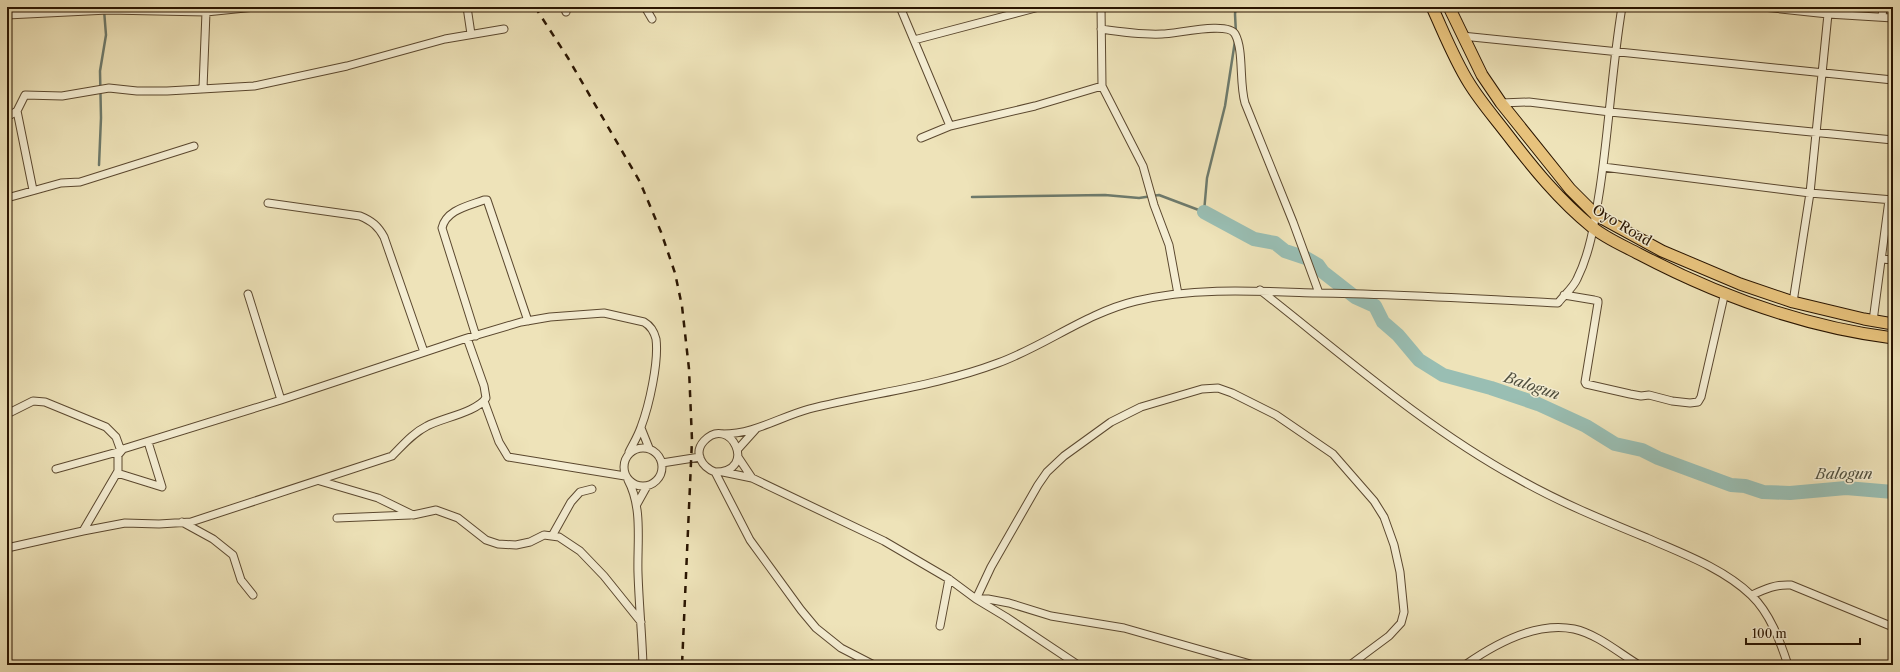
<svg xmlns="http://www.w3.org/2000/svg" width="1900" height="672" font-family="'Libre Caslon Text',serif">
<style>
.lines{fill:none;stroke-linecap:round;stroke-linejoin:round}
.stream{stroke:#6d7a6c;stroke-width:2.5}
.river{stroke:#99beb3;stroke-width:14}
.street-casing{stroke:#5b482f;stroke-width:9}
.primary-casing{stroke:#2a1501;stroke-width:13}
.street{stroke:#f4edd2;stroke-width:7}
.primary{stroke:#e7c27c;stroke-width:11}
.rail{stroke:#2a1501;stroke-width:2.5;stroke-dasharray:7 7;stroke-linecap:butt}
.labels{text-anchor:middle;stroke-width:3;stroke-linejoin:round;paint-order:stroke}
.street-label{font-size:14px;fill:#2a1501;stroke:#f4edd2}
.water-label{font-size:15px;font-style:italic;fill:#51503f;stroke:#f4edd2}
</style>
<rect width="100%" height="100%" fill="#eee3b9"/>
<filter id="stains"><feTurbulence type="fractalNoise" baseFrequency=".005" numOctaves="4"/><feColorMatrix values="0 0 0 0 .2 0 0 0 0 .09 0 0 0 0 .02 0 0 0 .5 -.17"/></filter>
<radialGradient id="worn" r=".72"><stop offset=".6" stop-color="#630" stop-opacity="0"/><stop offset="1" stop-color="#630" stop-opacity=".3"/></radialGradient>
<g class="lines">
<path class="stream" d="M1236,34L1235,14L1236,7
M99,165L101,118L100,71L106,35L104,10
M972,197L1105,195L1139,198L1159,195L1204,212L1207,178L1225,106L1235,41"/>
<path class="river" d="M1204,212L1254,239L1275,243L1285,251L1306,258L1318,265L1323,272L1355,297L1375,306L1383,322L1398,335L1419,360L1443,375L1491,388L1538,404L1586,426L1615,444L1642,450L1658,458L1731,485L1745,486L1763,492L1790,493L1846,488L1893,492"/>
<defs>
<path id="street" d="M467,7L471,34
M564,7L566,12
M645,7L652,19
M900,7L950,126
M1101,7L1102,86L1143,166L1154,205L1169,245L1178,294
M1763,7L1828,14L1893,18
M7,15L108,10L206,12L255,7
M1882,17L1883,7
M1101,29C1121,32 1141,35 1162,34C1176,34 1228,21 1235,34C1244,50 1239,83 1245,103L1293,222L1319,293
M1462,36L1893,80
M914,40L1039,7
M203,88L206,12
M1501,103L1529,102L1610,112L1893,140
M17,111L33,190
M7,117L17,111L25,95L62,96L109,88L137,91H167L254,86L347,66L445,39L504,29
M921,138L950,126L1035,106L1102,86
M1603,167L1810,193L1893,200
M7,198L61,183L80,182L194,146
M268,203L360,216C372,221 378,226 384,237L424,352
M1882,259L1893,260
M1260,290C1343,355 1424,427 1517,478C1559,502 1603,520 1647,538C1681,553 1723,568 1751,595C1770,613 1780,641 1788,665
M248,294L281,400
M1564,295L1594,300L1598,301V303L1585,382L1586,384L1630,394L1641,396L1649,395L1672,401L1690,403L1698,402L1701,397L1725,292
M1793,302L1810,193L1828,14
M1873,321L1889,200
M476,336L442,228C446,210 468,206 484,200H487L528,321
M484,401L499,442L508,457L625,476
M7,414L33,401L45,402L106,427L116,437L121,451L56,469
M641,428L649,448
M723,434C754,434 780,417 809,409C872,393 937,386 998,363C1045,346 1086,313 1136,301C1194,287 1257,291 1316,293C1397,294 1478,299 1558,303C1564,295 1573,288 1577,279C1591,251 1595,219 1600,188C1609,128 1612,67 1622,7
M624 467a19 19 0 1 1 38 0a19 19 0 1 1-38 0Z
M738,449L756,429
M738,457L752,478
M662,463L700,457
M715,472C759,472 730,413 704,441C693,453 702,467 715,472L750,540L801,610L816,628L841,648L874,665
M723,472L752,478L884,541L949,579L976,599H988L1009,603L1051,616L1124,628L1254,665
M117,473L162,487L148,442
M628,480C643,508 637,543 638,573C639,604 642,635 643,665
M320,481L378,498L413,515L436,510L458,518L486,540L498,544L516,545L530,542L544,535L559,537L580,551L604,576L641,622
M637,504L647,486
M337,518L410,515
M182,522L213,539L233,555L241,580L253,595
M83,531L125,523L159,524L191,522L392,456C403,445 413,433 427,426C442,418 477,412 486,398L484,386L467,338
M552,536L571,502L580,492L592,489
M7,548L83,531L118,471V455L123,449L281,400L467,338L521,322L550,317L604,313L644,322C651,326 654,331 656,339C659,362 649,406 641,427C638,436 633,444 629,452
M1752,595C1765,589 1776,584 1791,585L1893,627
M940,626L949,579
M1078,665L1006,617L976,599L991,567L1038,485L1047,472L1064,456L1111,422L1141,407L1202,389L1218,388L1232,393L1276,415L1333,454L1374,501L1384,517L1394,545L1400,572L1404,612L1401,623L1389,636L1350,665
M1465,665C1495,644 1536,621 1574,629C1597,634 1619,653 1639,665"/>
<path id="primary" d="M1432,7C1444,33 1454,59 1469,83C1480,101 1494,117 1507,134C1533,168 1559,200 1592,227C1605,238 1624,246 1639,254C1717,295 1805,327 1893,338
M1449,7L1482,75L1501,103L1570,189L1596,215L1662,251L1740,284L1793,302L1864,319L1893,324"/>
</defs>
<use href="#street" class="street-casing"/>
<use href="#primary" class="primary-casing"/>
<use href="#street" class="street"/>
<use href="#primary" class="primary"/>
<path class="rail" d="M535,7L568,58L640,182L661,232L675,273L682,306L689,369L692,440L682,665"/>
</g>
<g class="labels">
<g class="street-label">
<text transform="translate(1622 225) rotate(31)" y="5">Oyo Road</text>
</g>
<g class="water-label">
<text transform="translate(1532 386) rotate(19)" y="5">Balogun</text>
<text x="1844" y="479">Balogun</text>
</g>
</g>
<rect width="1900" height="672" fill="none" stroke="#eee3b9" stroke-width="24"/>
<rect x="8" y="8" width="1884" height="656" fill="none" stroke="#2a1501" stroke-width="2"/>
<rect x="12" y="12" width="1876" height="648" fill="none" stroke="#2a1501"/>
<path d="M1746 638v6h114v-6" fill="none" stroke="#2a1501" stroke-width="2"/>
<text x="1752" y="638" font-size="12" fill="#2a1501" stroke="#f4edd2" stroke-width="3" paint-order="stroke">100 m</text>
<rect width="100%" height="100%" filter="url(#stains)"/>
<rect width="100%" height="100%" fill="url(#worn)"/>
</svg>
